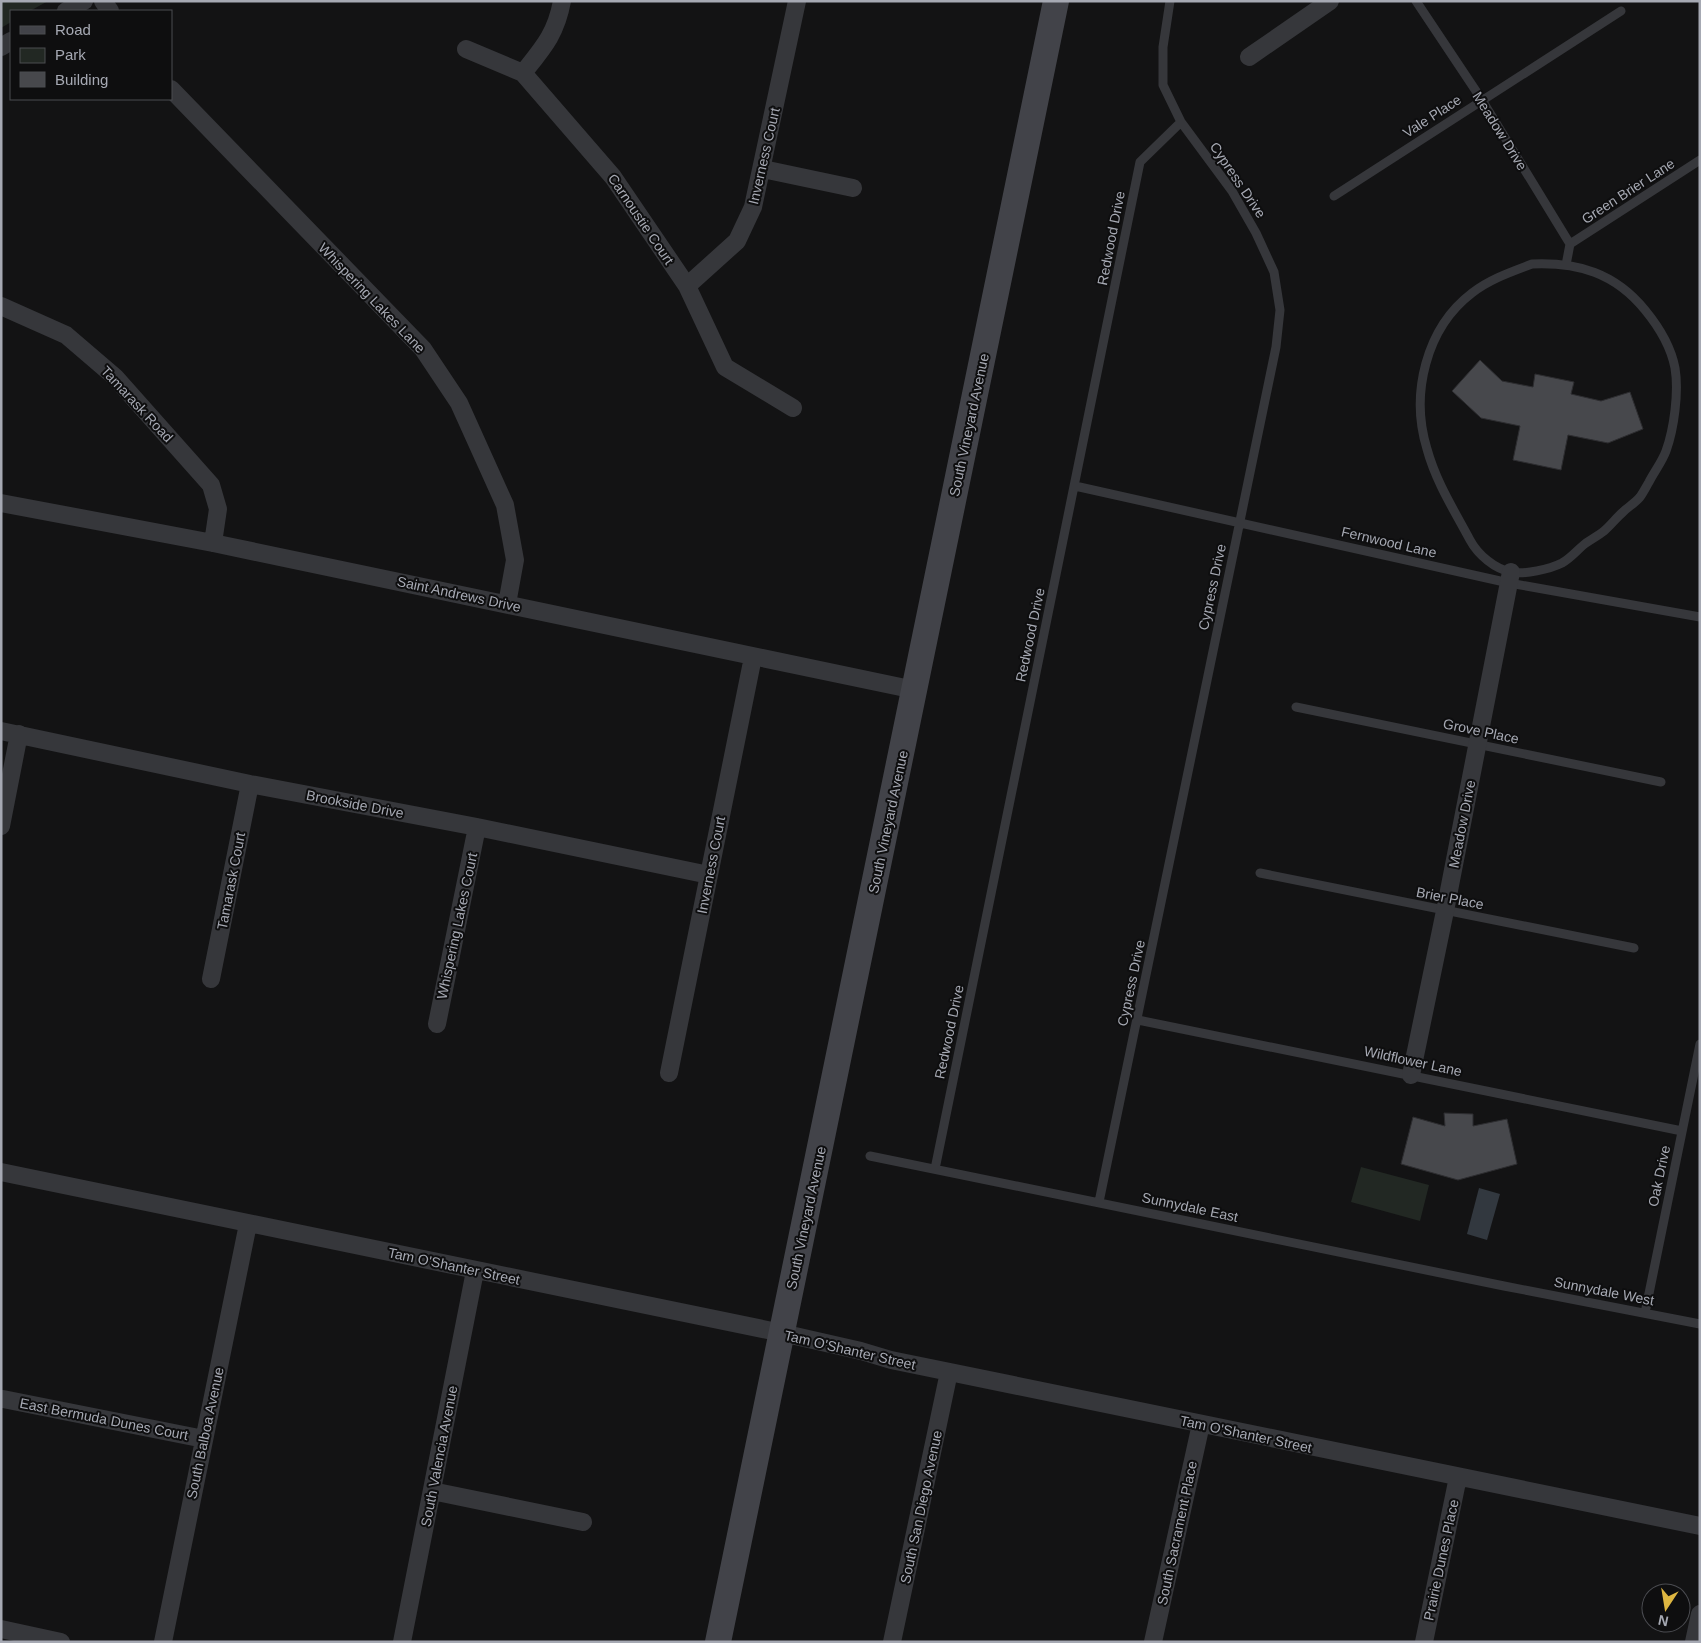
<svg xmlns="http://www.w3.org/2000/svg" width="1701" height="1643" font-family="Arial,sans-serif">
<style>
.green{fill:#222823}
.water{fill:#32383f}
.building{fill:#47484c;stroke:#2d2d30}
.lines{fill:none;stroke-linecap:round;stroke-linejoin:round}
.lane{stroke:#36373b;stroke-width:9}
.street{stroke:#36373b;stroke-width:18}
.secondary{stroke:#424349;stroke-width:26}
.labels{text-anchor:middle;stroke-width:4;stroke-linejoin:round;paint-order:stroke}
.street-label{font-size:14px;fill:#a6a9b3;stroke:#0e0e0f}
</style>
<rect width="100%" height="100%" fill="#131314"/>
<path class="green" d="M1,1H48L30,11H11V22L1,28Z
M1361,1167L1429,1185L1420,1221L1351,1202Z"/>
<path class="water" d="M1479,1188L1500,1194L1487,1240L1467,1234Z"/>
<path class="building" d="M1480,360L1502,381L1533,387L1535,374L1574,382L1571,394L1601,401L1630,392L1643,429L1608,443L1568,435L1561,470L1513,460L1520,426L1481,418L1452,391Z
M1444,1113L1473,1114V1126L1507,1119L1517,1164L1458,1180L1401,1164L1413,1117L1445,1126Z"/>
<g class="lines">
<path class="lane" d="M1416,1L1482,100L1570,244L1566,265
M1334,196L1621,11
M1570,244L1700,160
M1532,264C1578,262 1615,273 1645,310C1659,327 1671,347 1675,368C1679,392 1674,429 1666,451C1662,462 1654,472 1649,482C1646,487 1643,493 1640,497C1635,503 1628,507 1623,512C1616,518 1611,525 1604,531C1599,535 1592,539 1586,543C1578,549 1571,558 1562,563C1550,569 1524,575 1511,572C1495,569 1478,555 1470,540C1454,510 1436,482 1427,449C1410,394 1426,328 1472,293C1490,279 1511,272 1532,264Z
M1075,486L1509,583L1700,617
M1296,707L1661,782
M1260,873L1634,948
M1138,1020L1682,1131
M870,1156L1504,1286L1700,1324
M935,1169L1140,162L1181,122
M1099,1202L1276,347L1280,310L1274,272L1256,233L1232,191L1181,122L1163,85V47L1170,1
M1645,1313L1700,1044"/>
<path class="street" d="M103,1L110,11
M66,11L84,1
M1,47L11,41
M466,49L523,73L613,177L687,286L725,367L793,408
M1249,57L1330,1
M523,73C543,48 556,34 562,1
M171,89L423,349L459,403L505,505L515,560L507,604
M763,169L853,188
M687,286L737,241L753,207L797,1
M1,306L66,335L115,377L211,485L218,509L213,543
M1,503L213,543L915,690
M1,731L250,784L477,827L709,875
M1,826L19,734
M211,979L250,784
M437,1024L477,827
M669,1073L753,657
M1411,1075L1445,911L1511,572
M1,1172L782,1333L861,1351L891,1360L1700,1526
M3,1399L204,1439
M432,1491L583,1522
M1,1629L61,1642
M163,1642L248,1224
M402,1642L475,1271
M892,1642L949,1372
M1153,1642L1201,1424
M1424,1642L1458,1477
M1694,1642L1700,1614"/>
<path class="secondary" d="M718,1642L1056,1"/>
</g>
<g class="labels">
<g class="street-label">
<text transform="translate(1432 116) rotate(-33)" y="5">Vale Place</text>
<text transform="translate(1500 131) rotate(58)" y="5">Meadow Drive</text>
<text transform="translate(764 156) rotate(-77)" y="5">Inverness Court</text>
<text transform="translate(1238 180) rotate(56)" y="5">Cypress Drive</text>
<text transform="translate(1628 191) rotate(-33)" y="5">Green Brier Lane</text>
<text transform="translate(641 219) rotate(56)" y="5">Carnoustie Court</text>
<text transform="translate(1111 238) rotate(-79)" y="5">Redwood Drive</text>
<text transform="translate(372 298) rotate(46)" y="5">Whispering Lakes Lane</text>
<text transform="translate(137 404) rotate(47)" y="5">Tamarask Road</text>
<text transform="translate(969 425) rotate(-78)" y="5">South Vineyard Avenue</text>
<text transform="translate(1389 542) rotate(13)" y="5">Fernwood Lane</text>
<text transform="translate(1212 587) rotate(-78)" y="5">Cypress Drive</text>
<text transform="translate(459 594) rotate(12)" y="5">Saint Andrews Drive</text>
<text transform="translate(1030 635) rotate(-78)" y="5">Redwood Drive</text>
<text transform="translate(1481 731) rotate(12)" y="5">Grove Place</text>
<text transform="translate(355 804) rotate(11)" y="5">Brookside Drive</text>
<text transform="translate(888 822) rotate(-78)" y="5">South Vineyard Avenue</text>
<text transform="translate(1462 824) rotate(-79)" y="5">Meadow Drive</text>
<text transform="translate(711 865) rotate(-79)" y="5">Inverness Court</text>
<text transform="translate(231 881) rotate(-79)" y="5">Tamarask Court</text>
<text transform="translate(1450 898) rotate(11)" y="5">Brier Place</text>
<text transform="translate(457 926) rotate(-78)" y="5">Whispering Lakes Court</text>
<text transform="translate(1131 983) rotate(-78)" y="5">Cypress Drive</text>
<text transform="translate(949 1032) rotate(-78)" y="5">Redwood Drive</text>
<text transform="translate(1413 1061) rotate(12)" y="5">Wildflower Lane</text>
<text transform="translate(1659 1176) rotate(-78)" y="5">Oak Drive</text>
<text transform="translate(1190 1207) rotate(12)" y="5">Sunnydale East</text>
<text transform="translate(806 1218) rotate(-78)" y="5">South Vineyard Avenue</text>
<text transform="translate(454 1266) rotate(12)" y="5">Tam O'Shanter Street</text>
<text transform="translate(1604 1291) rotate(11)" y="5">Sunnydale West</text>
<text transform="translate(850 1350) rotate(13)" y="5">Tam O'Shanter Street</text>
<text transform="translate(104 1419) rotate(11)" y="5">East Bermuda Dunes Court</text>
<text transform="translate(205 1433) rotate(-78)" y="5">South Balboa Avenue</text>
<text transform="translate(1246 1434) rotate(12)" y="5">Tam O'Shanter Street</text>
<text transform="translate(439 1456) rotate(-79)" y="5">South Valencia Avenue</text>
<text transform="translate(921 1507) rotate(-78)" y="5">South San Diego Avenue</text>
<text transform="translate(1177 1533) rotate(-78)" y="5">South Sacrament Place</text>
<text transform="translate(1441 1560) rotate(-78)" y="5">Prairie Dunes Place</text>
</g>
</g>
<rect width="1701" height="1643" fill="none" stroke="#a6a9b3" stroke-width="5"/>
<rect x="10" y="10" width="162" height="90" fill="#0e0e0f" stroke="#4b4c51"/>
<rect x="20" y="26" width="25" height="8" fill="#424349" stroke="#4b4c51"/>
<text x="55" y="35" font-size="15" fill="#a6a9b3">Road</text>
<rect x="20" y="48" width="25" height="15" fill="#222823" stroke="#4b4c51"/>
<text x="55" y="60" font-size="15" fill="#a6a9b3">Park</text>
<rect x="20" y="72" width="25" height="15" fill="#47484c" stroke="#4b4c51"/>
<text x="55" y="85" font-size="15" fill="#a6a9b3">Building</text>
<g transform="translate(1666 1608) rotate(192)"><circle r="24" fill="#0e0e0f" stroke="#4b4c51"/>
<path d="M0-4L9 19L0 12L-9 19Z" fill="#deb641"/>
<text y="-8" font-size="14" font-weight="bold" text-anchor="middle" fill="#a6a9b3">N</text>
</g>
</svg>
